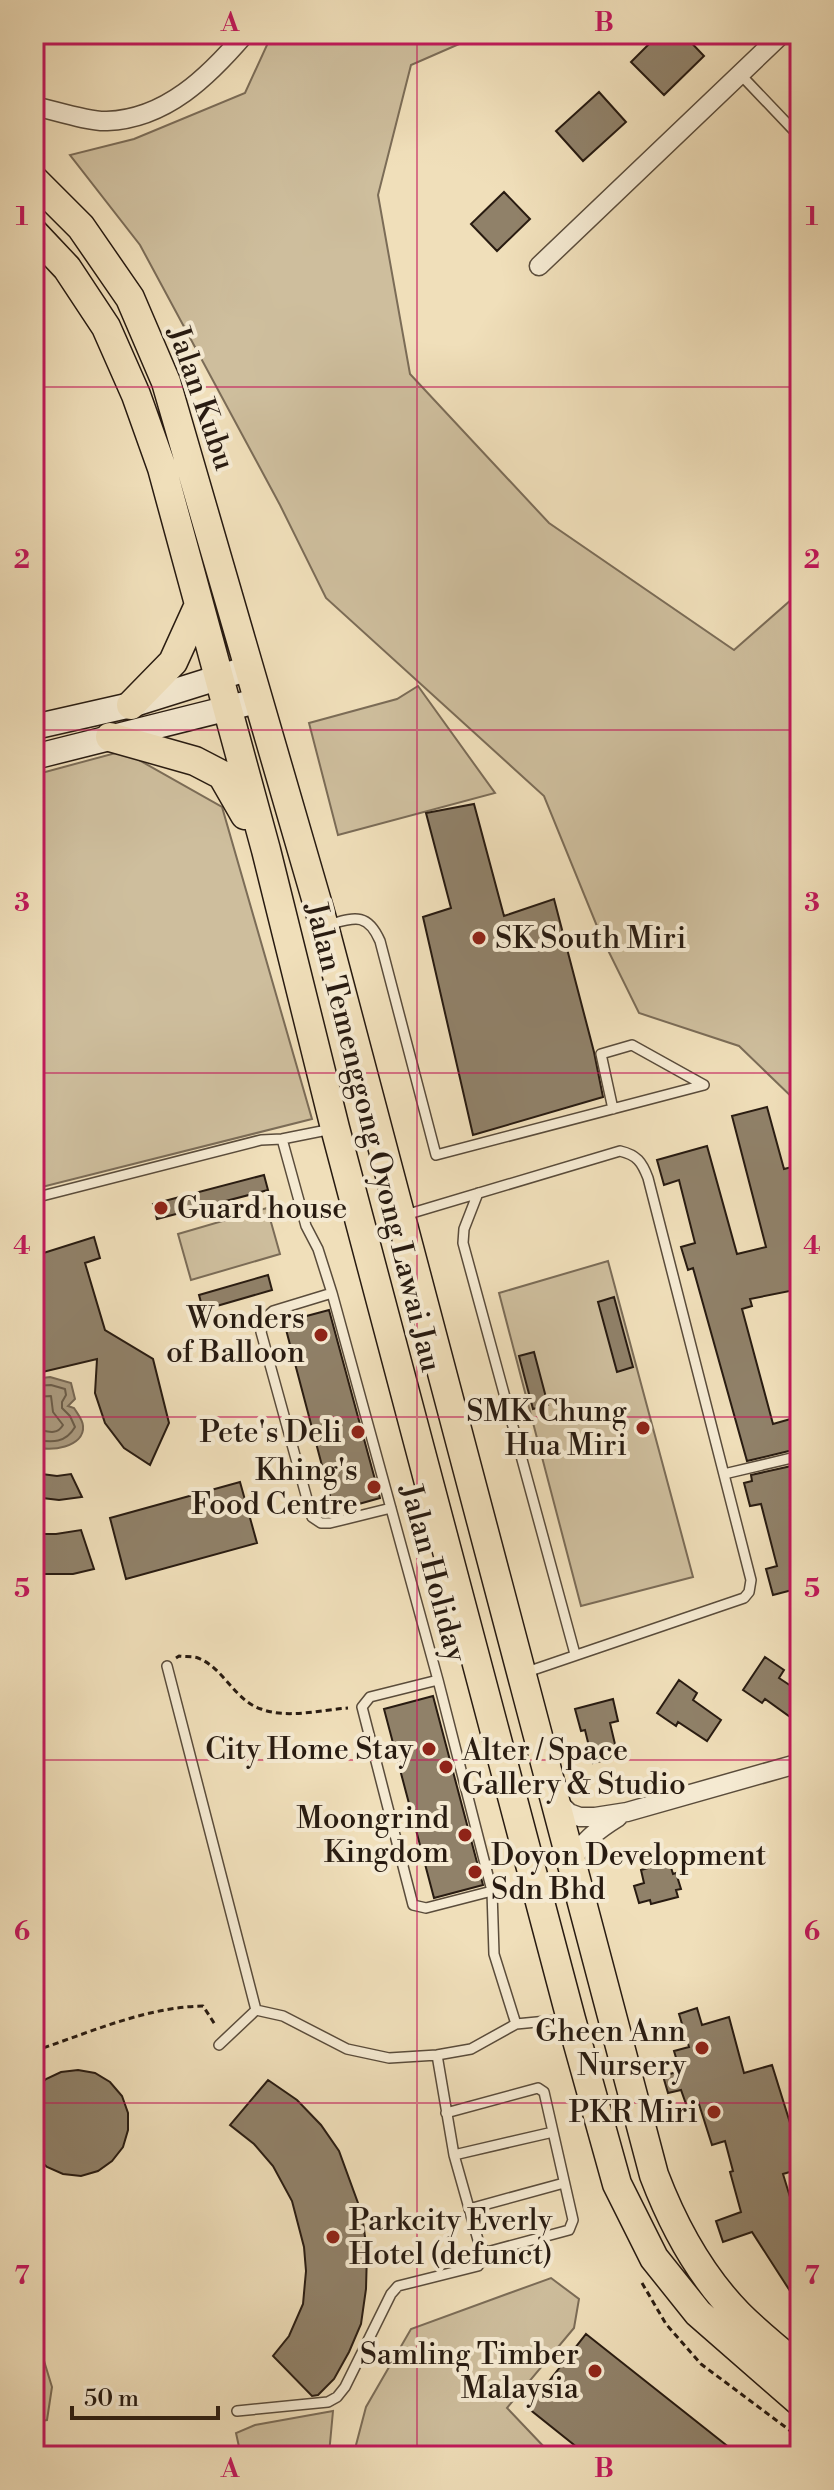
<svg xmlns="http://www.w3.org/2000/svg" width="834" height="2490" font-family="'Libre Bodoni',serif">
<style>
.green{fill:#cebe9d;stroke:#7b6c57;stroke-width:2}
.water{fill:#ac9c81;stroke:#776854;stroke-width:2}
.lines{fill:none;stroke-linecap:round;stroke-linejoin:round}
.shore{stroke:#6a5c49;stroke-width:2}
.building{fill:#908169;stroke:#281b11;stroke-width:2}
.lane-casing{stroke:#5a4c3b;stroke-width:12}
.street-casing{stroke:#5a4c3b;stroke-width:21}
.secondary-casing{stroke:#281b11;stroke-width:27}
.primary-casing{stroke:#281b11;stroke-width:31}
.path{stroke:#281b11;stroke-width:3;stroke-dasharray:6 4;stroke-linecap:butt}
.lane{stroke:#f5ead2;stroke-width:9}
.street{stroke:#f5ead2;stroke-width:18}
.secondary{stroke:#f5ead2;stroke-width:24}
.primary{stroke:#f0dfba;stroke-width:28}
.grid{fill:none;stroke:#c2185b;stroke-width:2;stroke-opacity:0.55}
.poi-dot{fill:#8f2418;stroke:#f5ead2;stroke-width:3}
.labels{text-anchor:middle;stroke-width:8;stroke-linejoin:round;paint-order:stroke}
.street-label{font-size:30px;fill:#281b11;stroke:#f5ead2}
.poi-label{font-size:30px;fill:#281b11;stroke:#f5ead2;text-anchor:end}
.neatline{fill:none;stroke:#c2185b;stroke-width:3}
.grid-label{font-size:26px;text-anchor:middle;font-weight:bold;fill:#c2185b}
</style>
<rect width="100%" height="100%" fill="#f0dfba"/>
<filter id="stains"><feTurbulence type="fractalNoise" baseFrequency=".0025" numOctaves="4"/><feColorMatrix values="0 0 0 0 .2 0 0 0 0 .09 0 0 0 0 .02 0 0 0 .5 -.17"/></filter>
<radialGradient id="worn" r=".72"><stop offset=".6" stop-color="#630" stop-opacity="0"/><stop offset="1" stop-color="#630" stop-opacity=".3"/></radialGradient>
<path class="green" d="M272,34H482L411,65L378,195L410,374L549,523L734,650L800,592V1105L739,1046L639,1013L601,936L544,796L326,598L280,505L140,245L70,155L134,139L245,93Z
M418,686L495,793L338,835L309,723L397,699Z
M123,751L222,807L312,1119L34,1189V775Z
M267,1208L280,1254L191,1280L178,1234Z
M608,1261L693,1577L581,1606L499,1293Z
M551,2278L579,2299L574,2328L507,2408L546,2449V2456H361L356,2445L366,2407L411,2329Z
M34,2328L52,2387L47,2420L34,2422Z
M333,2411L329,2454L305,2456H241L236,2433L255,2425Z"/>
<path class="water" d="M50,1377L71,1383L75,1399L68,1406L74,1408C77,1413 83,1420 83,1426C85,1447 49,1453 34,1446V1379Z"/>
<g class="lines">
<path class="shore" d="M34,1386L51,1385L65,1389L66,1395L62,1402V1408L70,1416L75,1427C65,1444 52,1442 34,1440
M34,1397L51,1396L53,1412L63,1425C56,1437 45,1430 34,1429"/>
</g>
<path class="building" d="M659,34H683L704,56L664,95L631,62Z
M599,92L626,122L583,161L556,131Z
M504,192L530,219L497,251L471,224Z
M474,804L504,916L554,899L594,1052L603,1097L473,1135L423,917L451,908L426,813Z
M767,1107L784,1169L800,1165V1289L750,1299L752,1306L742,1309L773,1424L794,1418L800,1441L791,1444L793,1450L747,1461L693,1268L688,1270L681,1247L695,1243L679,1180L664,1185L657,1160L707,1146L737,1254L766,1247L732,1116Z
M264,1175L268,1190L157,1219L153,1204Z
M94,1237L100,1258L85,1263L105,1330L153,1359L169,1423L150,1465L124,1448L105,1423L95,1393L97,1359L34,1374V1256Z
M268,1275L272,1290L203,1310L199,1295Z
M614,1297L633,1367L617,1372L598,1302Z
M329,1310L380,1498L334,1511L284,1322Z
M534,1352L548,1405L533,1409L519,1356Z
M796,1465L800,1478V1588L773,1595L766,1569L777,1566L761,1504L750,1506L744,1483L752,1481L751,1475Z
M34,1473L57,1476L71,1474L82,1497L59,1500L34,1497Z
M240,1482L257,1543L126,1579L110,1518Z
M81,1530L94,1569L73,1574H34V1534H56Z
M765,1657L784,1670L779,1678L800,1692V1708L793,1719L765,1699L762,1703L743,1690Z
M679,1680L697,1693L693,1700L721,1720L707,1741L678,1722L676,1726L657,1713Z
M433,1696L483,1885L434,1898L384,1709Z
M613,1699L618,1721L610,1723L618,1757L593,1763L585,1730L581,1731L575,1709Z
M666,1851L673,1874L676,1873L681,1889L676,1890L678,1897L651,1904L650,1900L639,1903L634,1886L644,1883L641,1870L648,1868L645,1858Z
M697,2008L702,2025L729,2017L744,2073L772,2065L800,2155V2169L783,2174L797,2220L800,2218V2285L790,2291L752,2232L723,2242L716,2221L741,2212L730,2172L733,2171L725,2141L712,2145L698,2101L686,2104L681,2090L668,2093L663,2076L680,2071L674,2051L689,2047L679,2014Z
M78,2070L95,2073L110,2082L122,2096L128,2113V2130L123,2147L112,2161L98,2171L81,2176L63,2174L47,2167L34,2155V2091L46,2079L61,2072Z
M268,2080L297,2100L321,2125L339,2151L362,2214L367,2252L366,2289L361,2324L349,2352L334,2379L318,2395L312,2396L273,2356L289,2336L303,2304L306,2271L304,2247L292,2201L273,2166L254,2144L230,2125Z
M586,2334L740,2456H588L528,2408Z"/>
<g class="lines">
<defs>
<path id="lane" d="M740,74L800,137
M327,925C353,918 367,911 380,941L436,1155L704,1085
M613,1109L601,1054L632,1045L704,1085
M282,1139L306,1226L318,1249L332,1293L438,1680L492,1891L494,1954L516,2024
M478,1193L464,1229L463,1243L575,1654
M34,1198L261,1140L282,1139L332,1129
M402,1216L620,1151C637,1155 642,1162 648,1178L751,1580L749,1592L744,1598L524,1673
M332,1293L273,1311L264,1319L261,1332L312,1517L321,1523H330L391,1508
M724,1474L800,1456
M167,1666L256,2010
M438,1680L370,1697L362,1707L413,1905L426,1908L492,1891
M256,2010L283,2016L347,2049L389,2058L437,2055L471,2049L516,2024L568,2019
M219,2045L256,2010
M437,2055L454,2155L480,2247L487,2252
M454,2155L553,2132
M469,2209L564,2183
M237,2411L328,2402L337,2397L345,2387L391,2294L398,2286L478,2266L487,2252L569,2230L573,2220L544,2092L538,2088L446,2113"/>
<path id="street" d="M34,106C53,110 89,122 107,121C166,119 209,76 245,34
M539,266L782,34
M556,1800L569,1813L580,1817H595L627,1812L800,1763
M571,1862C583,1841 597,1830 618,1817"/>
<path id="secondary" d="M34,727L131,705L249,668
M34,757L257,701"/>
<path id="primary" d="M34,180L81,227L130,298L166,382L324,926L654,2175C673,2225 700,2275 738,2314C757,2333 779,2351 800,2368
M34,233L67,268L106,327L136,395L162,468L266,850L335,1128L571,2019L617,2184L654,2258L698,2313L800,2402
M131,705L173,662L198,607
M110,737L195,761L222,775L245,815"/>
</defs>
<use href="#lane" class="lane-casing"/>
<use href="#street" class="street-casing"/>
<use href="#secondary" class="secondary-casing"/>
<use href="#primary" class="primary-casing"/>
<path class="path" d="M176,1658L179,1656C185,1657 192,1656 198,1658C224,1668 234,1700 261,1709C287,1719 320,1710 348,1708
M34,2051C89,2033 145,2007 203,2006L216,2026
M642,2283L666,2324L701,2364L800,2438"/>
<use href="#lane" class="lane"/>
<use href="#street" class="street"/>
<use href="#secondary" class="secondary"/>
<use href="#primary" class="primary"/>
</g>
<path class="grid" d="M417,34V2456M34,387H800M34,730H800M34,1073H800M34,1417H800M34,1760H800M34,2103H800"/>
<g class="poi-dot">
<circle cx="479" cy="938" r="8"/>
<circle cx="161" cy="1208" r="8"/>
<circle cx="321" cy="1335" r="8"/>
<circle cx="643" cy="1428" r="8"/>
<circle cx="358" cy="1432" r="8"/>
<circle cx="374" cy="1487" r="8"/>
<circle cx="429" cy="1749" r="8"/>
<circle cx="446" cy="1767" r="8"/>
<circle cx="465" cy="1835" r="8"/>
<circle cx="475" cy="1872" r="8"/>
<circle cx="702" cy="2048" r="8"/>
<circle cx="714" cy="2112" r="8"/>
<circle cx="333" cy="2237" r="8"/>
<circle cx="595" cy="2371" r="8"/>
</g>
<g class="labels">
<g class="street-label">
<text transform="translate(202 398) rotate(71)" y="10">Jalan Kubu</text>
<text transform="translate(374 1137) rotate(76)" y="10">Jalan Temenggong Oyong Lawai Jau</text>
<text transform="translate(434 1573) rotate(75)" y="10">Jalan Holiday</text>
</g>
<g class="poi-label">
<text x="495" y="948" text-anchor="start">SK South Miri</text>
<text x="177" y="1218" text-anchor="start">Guard house</text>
<text x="305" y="1328">Wonders<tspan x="305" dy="34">of Balloon</tspan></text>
<text x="627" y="1421">SMK Chung<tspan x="627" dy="34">Hua Miri</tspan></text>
<text x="342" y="1442">Pete's Deli</text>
<text x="358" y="1480">Khing's<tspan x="358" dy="34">Food Centre</tspan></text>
<text x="413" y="1759">City Home Stay</text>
<text x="462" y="1760" text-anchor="start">Alter / Space<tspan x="462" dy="34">Gallery &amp; Studio</tspan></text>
<text x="449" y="1828">Moongrind<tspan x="449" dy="34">Kingdom</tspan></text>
<text x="491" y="1865" text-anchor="start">Doyon Development<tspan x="491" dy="34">Sdn Bhd</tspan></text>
<text x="686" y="2041">Gheen Ann<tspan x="686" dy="34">Nursery</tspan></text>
<text x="698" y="2122">PKR Miri</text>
<text x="349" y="2230" text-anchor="start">Parkcity Everly<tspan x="349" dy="34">Hotel (defunct)</tspan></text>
<text x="579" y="2364">Samling Timber<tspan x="579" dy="34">Malaysia</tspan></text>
</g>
</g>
<rect width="834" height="2490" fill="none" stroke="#f0dfba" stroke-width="88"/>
<path d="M72 2406v12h146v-12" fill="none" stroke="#281b11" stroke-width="4"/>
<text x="84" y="2406" font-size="24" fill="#281b11" stroke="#f5ead2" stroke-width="6" paint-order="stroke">50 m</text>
<rect x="44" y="44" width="746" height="2402" class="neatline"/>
<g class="grid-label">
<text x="230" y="31">A</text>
<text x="604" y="31">B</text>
<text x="22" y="225">1</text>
<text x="812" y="225">1</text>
<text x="22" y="568">2</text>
<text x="812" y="568">2</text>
<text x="22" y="911">3</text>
<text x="812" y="911">3</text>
<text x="22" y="1254">4</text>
<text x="812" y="1254">4</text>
<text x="22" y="1597">5</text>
<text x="812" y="1597">5</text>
<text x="22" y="1940">6</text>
<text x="812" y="1940">6</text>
<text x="22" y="2284">7</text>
<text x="812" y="2284">7</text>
<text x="230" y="2477">A</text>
<text x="604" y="2477">B</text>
</g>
<rect width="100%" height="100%" filter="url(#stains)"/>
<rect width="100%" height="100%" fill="url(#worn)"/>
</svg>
